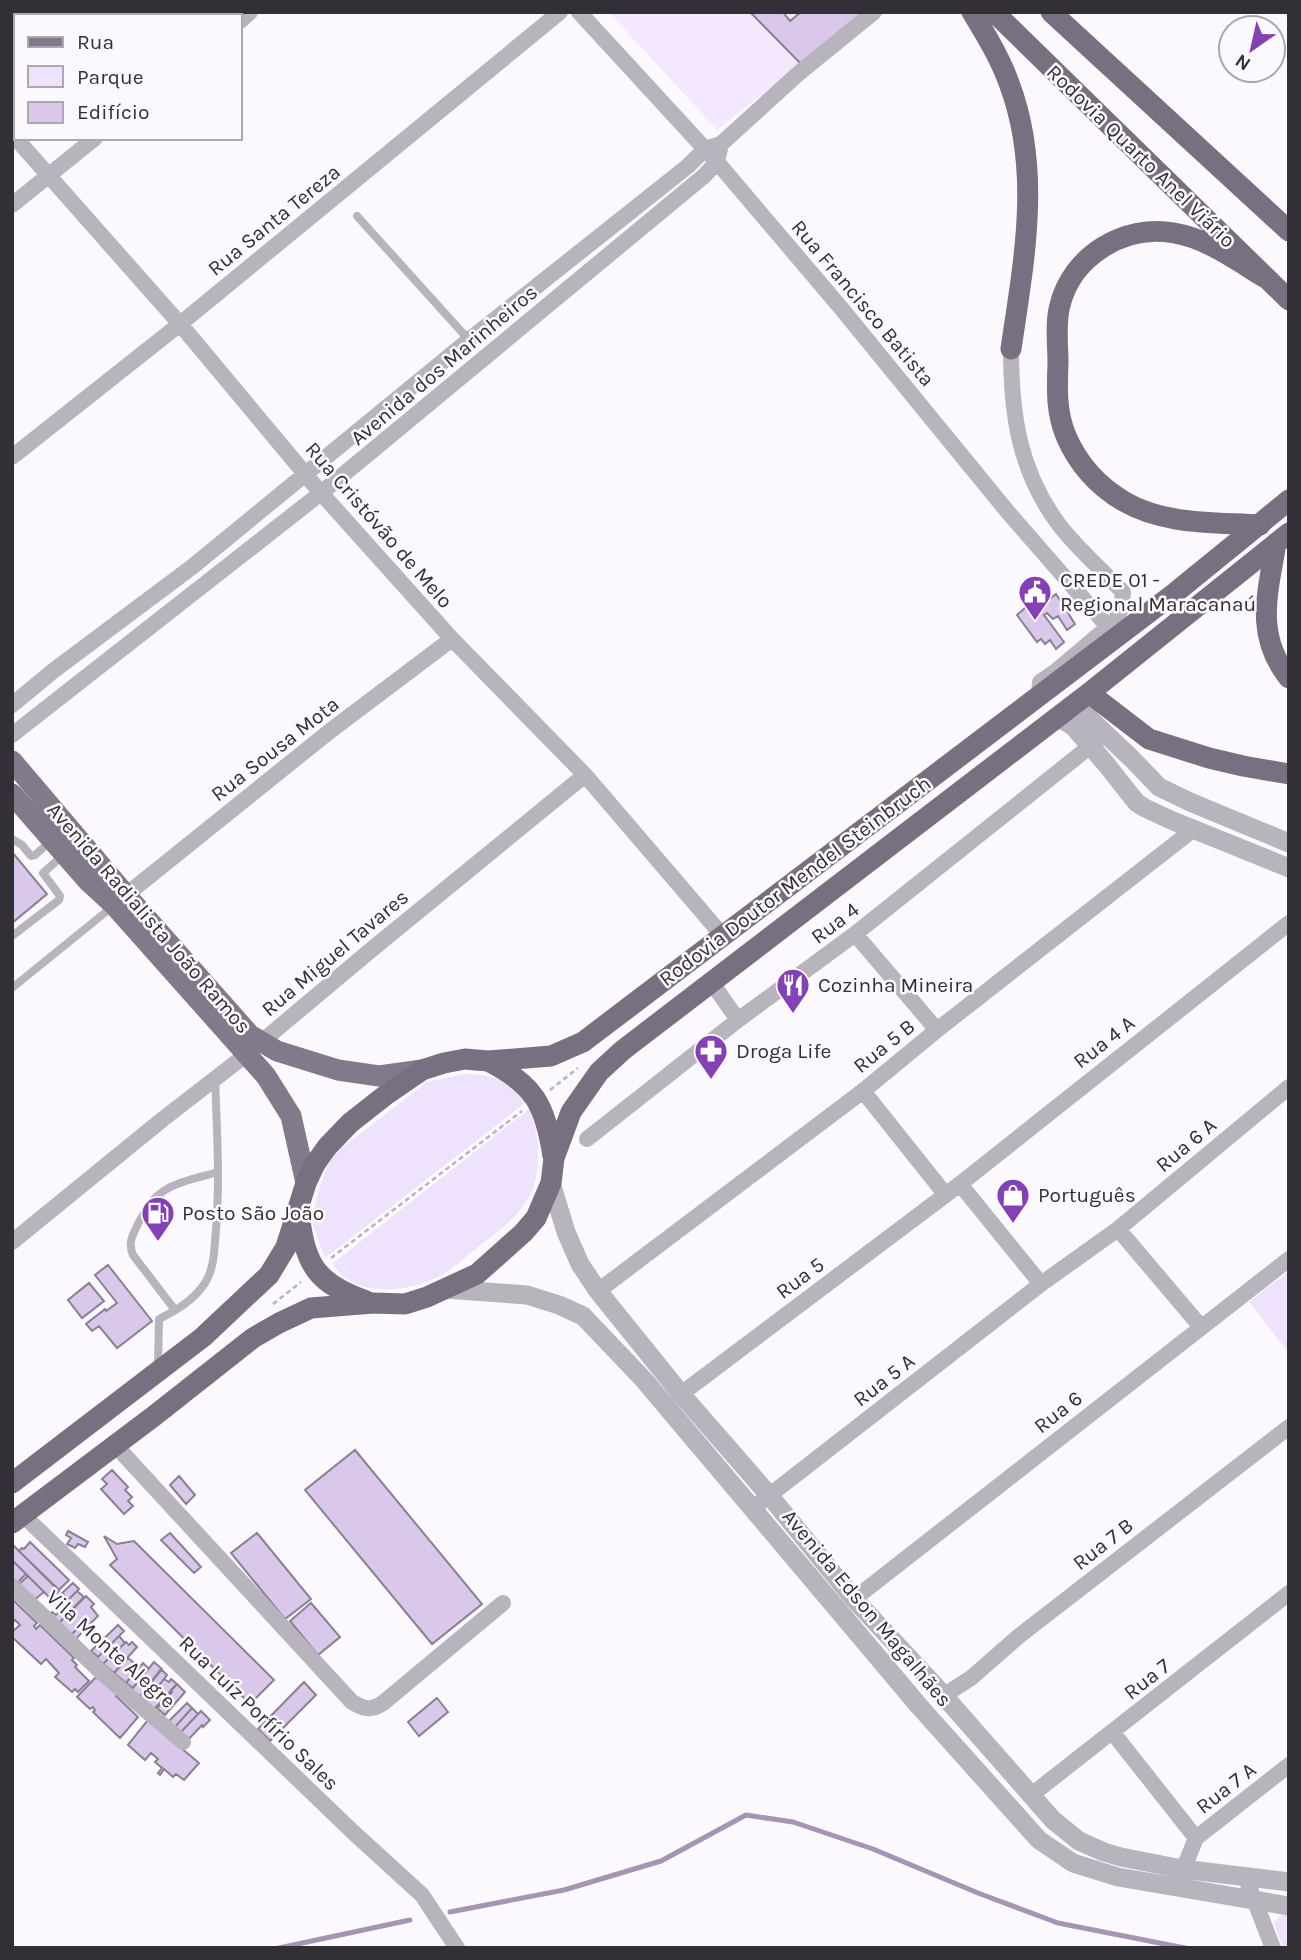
<svg xmlns="http://www.w3.org/2000/svg" width="1301" height="1960" font-family="Karla,sans-serif">
<style>
.built{fill:#f3e8fe}
.green{fill:#efe2fd}
.lines{fill:none;stroke-linecap:round;stroke-linejoin:round}
.stream{stroke:#a595b5;stroke-width:5}
.building{fill:#d9c8ea;stroke:#898092;stroke-width:2}
.path{stroke:#b7b5ba;stroke-width:2.5;stroke-dasharray:5 3.5;stroke-linecap:butt}
.service{stroke:#b8b4bd;stroke-width:8}
.minor{stroke:#b8b4bd;stroke-width:16}
.tertiary{stroke:#b8b4bd;stroke-width:19}
.primary{stroke:#827a8a;stroke-width:21}
.trunk{stroke:#787080;stroke-width:21}
.labels{text-anchor:middle;stroke-width:5;stroke-linejoin:round;paint-order:stroke}
.street-label{font-size:21px;fill:#332f37;stroke:#fbf9fd}
.poi-label{font-size:21px;fill:#332f37;stroke:#fbf9fd;text-anchor:start}
</style>
<rect width="100%" height="100%" fill="#fbf9fd"/>
<path class="built" d="M609,12H866L717,130Z"/>
<path class="green" d="M465,1074C494,1075 506,1079 525,1103L325,1258L313,1225L315,1204L324,1174L335,1153L427,1082Z
M529,1109C540,1133 542,1168 531,1193C520,1216 499,1231 479,1246C467,1256 454,1268 440,1276C414,1290 368,1297 343,1276C339,1273 336,1268 332,1264Z
M1289,1271V1353L1249,1302Z
M1283,1912L1289,1913V1948H1283L1274,1923Z"/>
<g class="lines">
<path class="stream" d="M450,1912L564,1890L661,1861L746,1815L793,1822L873,1849L978,1893L1058,1923L1185,1948
M279,1948L410,1920"/>
</g>
<path class="building" d="M750,12H783L790,21L801,12H866L801,64Z
M1056,594L1075,624L1067,630L1058,616L1053,619L1047,613L1044,615L1064,642L1056,649L1050,640L1045,644L1041,639L1037,642L1017,615L1026,607L1032,613Z
M12,852L47,894L12,923Z
M108,1265L152,1321L117,1348L99,1326L92,1331L86,1324L105,1309L106,1311L117,1303L95,1275Z
M89,1283L104,1301L82,1318L68,1300Z
M355,1450L482,1604L432,1644L305,1490Z
M112,1470L128,1487L125,1490L132,1497L128,1501L133,1506L124,1514L101,1489L107,1484L102,1479Z
M179,1476L195,1495L186,1504L170,1485Z
M68,1531L88,1542L85,1547L78,1544L75,1548L67,1544L71,1538L66,1535Z
M170,1533L201,1567L194,1573L161,1540Z
M257,1533L311,1599L285,1619L231,1553Z
M104,1536L117,1544L134,1541L274,1680L250,1704L110,1565L117,1559Z
M30,1542L69,1580L59,1590L19,1551L22,1548L24,1549Z
M12,1544L59,1591L53,1597L55,1599L53,1601L12,1560Z
M12,1560L26,1574L17,1583L12,1579Z
M28,1576L44,1592L33,1601L18,1585Z
M73,1583L79,1589L68,1600L62,1593Z
M77,1591L84,1597L57,1625L48,1616L52,1612L56,1615L65,1606L61,1602L66,1598L68,1600Z
M86,1596L94,1604L91,1607L98,1616L88,1626L84,1622L70,1636L57,1625Z
M12,1599L37,1623L34,1626L36,1629L40,1625L74,1658L72,1660L77,1665L75,1667L89,1681L78,1692L75,1689L72,1692L55,1677L59,1673L46,1659L41,1664L12,1637V1632L20,1625L15,1620L12,1623Z
M311,1603L340,1637L318,1655L290,1621Z
M84,1622L88,1626L75,1640L70,1636Z
M118,1625L124,1631L98,1657L91,1651Z
M119,1636L125,1643L116,1651L110,1645Z
M126,1642L129,1645L132,1642L137,1647L114,1673L103,1664Z
M110,1645L116,1651L103,1664L97,1658Z
M128,1658L139,1667L126,1683L114,1673Z
M154,1662L162,1669L140,1696L131,1690Z
M143,1663L148,1668L133,1688L126,1683Z
M161,1669L167,1675L146,1702L140,1696Z
M97,1676L118,1694L116,1696L138,1717L120,1738L93,1712L95,1710L93,1707L90,1709L77,1697Z
M164,1679L169,1682L171,1679L177,1684L162,1701L153,1693Z
M304,1682L316,1695L270,1741L258,1729Z
M177,1684L185,1692L165,1715L157,1708L172,1692L171,1690Z
M153,1693L162,1701L154,1709L146,1702Z
M437,1698L448,1712L419,1736L408,1722Z
M187,1703L192,1708L174,1728L168,1722Z
M192,1708L198,1714L180,1733L174,1728Z
M201,1711L210,1720L203,1727L202,1725L188,1740L179,1734Z
M148,1720L199,1763L184,1780L176,1774L173,1777L164,1769L160,1775L158,1773L162,1768L155,1762L158,1759L151,1753L145,1760L128,1745Z"/>
<g class="lines">
<path class="path" d="M550,1090L578,1068
M331,1258L522,1111
M273,1304L301,1282"/>
<path class="service" d="M357,216L469,340
M12,839L22,845L31,856L35,855L52,840
M12,936L59,900L60,896L43,873L62,856
M12,988L112,907
M175,1310L133,1255C128,1243 132,1236 138,1224C144,1213 150,1201 161,1193C174,1182 202,1177 218,1172
M158,1366L159,1319C177,1310 194,1300 205,1283C215,1267 214,1248 216,1230C220,1180 217,1130 215,1079"/>
<path class="minor" d="M579,12L717,162L841,308L1007,511L1108,627
M240,21L250,12
M12,134L180,324L321,493L452,639L585,775L722,935
M12,205L95,138
M1011,349C1011,414 1019,472 1060,526C1078,549 1102,570 1123,592L1121,609L1115,621L1056,671L1040,682L1039,695
M12,457L180,324L560,12
M12,705L53,671L192,567L469,340L688,166L705,149L721,144L799,73L874,12
M12,735L321,493L704,176L717,162L721,144
M126,895L330,731L452,639
M855,934L937,1030
M712,983L738,1020
M863,1091L945,1194
M587,1139L738,1020L855,934L1098,740
M960,1184L1041,1284
M1118,1229L1201,1327
M12,1242L163,1119L247,1054L371,950L585,775
M598,1291L863,1091L937,1030L1194,829
M681,1394L960,1184L1289,923
M115,1445L352,1702C364,1709 371,1711 383,1703L503,1603
M752,1509L1041,1284L1118,1229L1289,1087
M23,1515L354,1833L422,1895L457,1948
M12,1586L102,1673L183,1742
M854,1599L1289,1259
M943,1696L971,1678L1019,1636L1289,1427
M1113,1733L1196,1838
M1030,1796L1289,1593
M1245,1876L1273,1948
M1179,1880L1196,1838L1289,1765"/>
<path class="tertiary" d="M1082,698L1085,713L1093,722L1131,758L1159,787L1190,802L1289,843
M1053,720H1063L1073,726L1106,764L1128,792L1137,803L1145,808L1173,821L1289,868
M551,1183L566,1232L580,1264L598,1291L681,1394L769,1495L854,1599L937,1688L1053,1820L1079,1841L1104,1852L1121,1857L1182,1869L1289,1882
M445,1289L527,1295L559,1305L583,1316L644,1380L919,1706L1039,1840L1073,1863L1118,1877L1289,1906"/>
<path class="primary" d="M12,761L126,895L250,1035L277,1051L338,1070L379,1076L422,1070
M12,794L88,881L114,905L266,1076L291,1116L306,1183"/>
<path class="trunk" d="M972,12C986,35 1000,58 1009,83C1042,170 1024,260 1011,349
M994,12L1289,300
M1051,12L1289,231
M1260,525C1215,522 1165,525 1125,502C1099,487 1078,464 1066,436C1056,412 1057,389 1058,363C1058,345 1055,323 1060,305C1072,256 1124,224 1174,233C1206,238 1236,260 1264,277
M1276,543C1268,592 1254,635 1289,678
M1089,693L1149,739L1209,758L1243,766L1289,774
M488,1061C535,1085 545,1105 553,1156
M299,1215C306,1266 316,1283 366,1301
M12,1483L203,1337L269,1275L286,1247L306,1183L315,1164L327,1147L350,1123L387,1094L422,1070L444,1063L465,1059L488,1061L551,1056L583,1042L1176,592L1289,500
M12,1523L154,1416L253,1338L279,1323L311,1308L373,1303L405,1304L427,1297L477,1274L523,1233L536,1218L551,1183L554,1158L571,1112L599,1072L623,1050L1089,693L1289,533"/>
</g>
<defs>
<symbol id="civic-pin" viewBox="-11 -11 22 30"><path d="M0 17L-7.5 6A9.5 9.5 0 1 1 7.5 6Z" fill="#8441b6" stroke="#fbf9fd"/><path d="M-.6-6.5H3V-4.5H.6V-3L4-1V1h2V6H-6V1h2V-1L-.6-3ZM-1.2 2.5V6h2.4V2.5Z" fill="#fff"/></symbol>
<symbol id="restaurant-pin" viewBox="-11 -11 22 30"><path d="M0 17L-7.5 6A9.5 9.5 0 1 1 7.5 6Z" fill="#8441b6" stroke="#fbf9fd"/><path d="M-5-6h1v4h1v-4h1v4h1v-4h1v5L-1.5 .5V6h-2V.5L-5-1ZM5-6V6H3V1.5H1.5Q1.5-4 5-6Z" fill="#fff"/></symbol>
<symbol id="pharmacy-pin" viewBox="-11 -11 22 30"><path d="M0 17L-7.5 6A9.5 9.5 0 1 1 7.5 6Z" fill="#8441b6" stroke="#fbf9fd"/><path d="M-2-6h4v4h4v4h-4v4h-4v-4h-4v-4h4Z" fill="#fff"/></symbol>
<symbol id="shop-pin" viewBox="-11 -11 22 30"><path d="M0 17L-7.5 6A9.5 9.5 0 1 1 7.5 6Z" fill="#8441b6" stroke="#fbf9fd"/><path d="M-5-2.5h2.3a2.7 3.5 0 0 1 5.4 0H5L5.5 6h-11ZM-1.5-2.5h3a1.5 2.3 0 0 0-3 0Z" fill="#fff"/></symbol>
<symbol id="fuel-pin" viewBox="-11 -11 22 30"><path d="M0 17L-7.5 6A9.5 9.5 0 1 1 7.5 6Z" fill="#8441b6" stroke="#fbf9fd"/><path d="M-5.5-6h7V0h2V4h1.3V-2.5L3-4.5l.8-.8L6-3V5H2.5V1h-1V6h-7ZM-4.2-4.7v3.2H.2V-4.7Z" fill="#fff"/></symbol>
</defs>
<g fill-rule="evenodd">
<use href="#civic-pin" x="1016" y="573" width="38" height="52"/>
<use href="#restaurant-pin" x="774" y="966" width="38" height="52"/>
<use href="#pharmacy-pin" x="692" y="1032" width="38" height="52"/>
<use href="#shop-pin" x="994" y="1176" width="38" height="52"/>
<use href="#fuel-pin" x="139" y="1194" width="38" height="52"/>
</g>
<g class="labels">
<g class="street-label">
<text transform="translate(1141 156) rotate(44)" y="7">Rodovia Quarto Anel Viário</text>
<text transform="translate(274 220) rotate(-39)" y="7">Rua Santa Tereza</text>
<text transform="translate(863 303) rotate(50)" y="7">Rua Francisco Batista</text>
<text transform="translate(444 365) rotate(-40)" y="7">Avenida dos Marinheiros</text>
<text transform="translate(379 525) rotate(49)" y="7">Rua Cristóvão de Melo</text>
<text transform="translate(275 749) rotate(-38)" y="7">Rua Sousa Mota</text>
<text transform="translate(795 881) rotate(-37)" y="7">Rodovia Doutor Mendel Steinbruch</text>
<text transform="translate(149 918) rotate(49)" y="7">Avenida Radialista João Ramos</text>
<text transform="translate(835 923) rotate(-37)" y="7">Rua 4</text>
<text transform="translate(335 953) rotate(-40)" y="7">Rua Miguel Tavares</text>
<text transform="translate(1104 1042) rotate(-38)" y="7">Rua 4 A</text>
<text transform="translate(884 1046) rotate(-39)" y="7">Rua 5 B</text>
<text transform="translate(1186 1145) rotate(-40)" y="7">Rua 6 A</text>
<text transform="translate(800 1278) rotate(-37)" y="7">Rua 5</text>
<text transform="translate(884 1380) rotate(-38)" y="7">Rua 5 A</text>
<text transform="translate(1058 1412) rotate(-38)" y="7">Rua 6</text>
<text transform="translate(1103 1544) rotate(-38)" y="7">Rua 7 B</text>
<text transform="translate(867 1608) rotate(50)" y="7">Avenida Edson Magalhães</text>
<text transform="translate(111 1649) rotate(42)" y="7">Vila Monte Alegre</text>
<text transform="translate(1147 1679) rotate(-38)" y="7">Rua 7</text>
<text transform="translate(259 1713) rotate(44)" y="7">Rua Luíz Porfírio Sales</text>
<text transform="translate(1226 1788) rotate(-38)" y="7">Rua 7 A</text>
</g>
<g class="poi-label">
<text x="1060" y="587">CREDE 01 -<tspan x="1060" dy="24">Regional Maracanaú</tspan></text>
<text x="818" y="992">Cozinha Mineira</text>
<text x="736" y="1058">Droga Life</text>
<text x="1038" y="1202">Português</text>
<text x="182" y="1220">Posto São João</text>
</g>
</g>
<rect width="1301" height="1960" fill="none" stroke="#332f37" stroke-width="28"/>
<rect x="14" y="14" width="228" height="126" fill="#fbf9fd" stroke="#aba8ae" stroke-width="2"/>
<rect x="28" y="37" width="35" height="10" fill="#827a8a" stroke="#aba8ae" stroke-width="2"/>
<text x="77" y="49" font-size="21" fill="#332f37">Rua</text>
<rect x="28" y="66" width="35" height="21" fill="#efe2fd" stroke="#aba8ae" stroke-width="2"/>
<text x="77" y="84" font-size="21" fill="#332f37">Parque</text>
<rect x="28" y="102" width="35" height="21" fill="#d9c8ea" stroke="#aba8ae" stroke-width="2"/>
<text x="77" y="119" font-size="21" fill="#332f37">Edifício</text>
<g transform="translate(1252 49) rotate(214)"><circle r="33" fill="#fbf9fd" stroke="#aba8ae" stroke-width="2"/>
<path d="M0-5L12 26L0 18L-12 26Z" fill="#8441b6"/>
<text y="-10" font-size="19" font-weight="bold" text-anchor="middle" fill="#332f37">N</text>
</g>
</svg>
